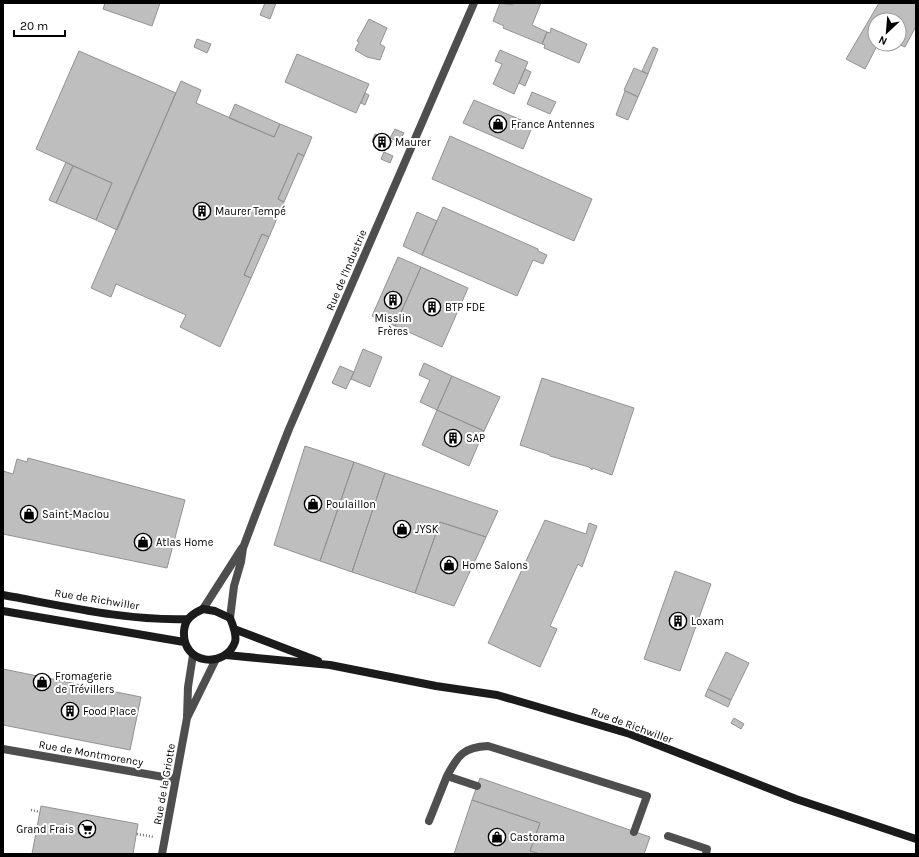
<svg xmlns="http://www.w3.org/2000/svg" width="919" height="857" font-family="Karla,sans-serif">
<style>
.building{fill:#bebebe;stroke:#929292}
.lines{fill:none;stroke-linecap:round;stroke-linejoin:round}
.path{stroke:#707070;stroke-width:2.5;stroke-dasharray:1 2;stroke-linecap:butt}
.service{stroke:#4e4e4e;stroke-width:8}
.minor{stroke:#4e4e4e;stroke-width:8}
.secondary{stroke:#1b1b1b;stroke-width:8}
.labels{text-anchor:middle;stroke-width:4;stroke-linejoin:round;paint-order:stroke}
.poi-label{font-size:11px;fill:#000;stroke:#fff;text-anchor:start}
.street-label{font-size:11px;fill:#000;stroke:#fff}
</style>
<rect width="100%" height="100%" fill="#fff"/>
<path class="building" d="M105,3H160L152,26L103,9Z
M265,3H276L270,19L260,15Z
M500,3L513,5L514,3H541L532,25L547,32L542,44L503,28L504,26L493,21Z
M879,3H916V26L905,47L898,44L899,20H875V44H878L865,69L846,59Z
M369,19L387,28L380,44L385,47L380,60L367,57L355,50L359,42L357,41Z
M551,28L587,44L579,63L544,48L545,45L542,44L547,32L550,33Z
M197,39L211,44L207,53L194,47Z
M653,47L658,49L648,74L642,71Z
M500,50L528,62L514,94L493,84L502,64L495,61Z
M79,51L176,93L117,230L96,220L112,183L36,149Z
M297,54L369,84L356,113L285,82Z
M634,68L648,74L638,97L624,90Z
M525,69L531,72L525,86L519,83Z
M181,81L201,90L196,103L274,137L280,124L312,137L304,156L298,153L278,199L284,202L269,237L262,234L244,275L251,278L220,347L180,327L186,315L116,284L111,297L91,288Z
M625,91L638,97L628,120L616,115Z
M532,92L556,102L550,114L527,104Z
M365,93L369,95L365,105L361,103Z
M474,100L533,125L523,149L463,123Z
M235,104L280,124L274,137L229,118Z
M395,129L404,133L399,142L390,138Z
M375,134L392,141L388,149L372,142Z
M450,136L592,199L574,241L432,179Z
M384,152L393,156L390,163L381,159Z
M298,153L304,156L284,202L278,199Z
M66,162L73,166L56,203L49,200Z
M73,166L112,183L96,220L56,203Z
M443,207L538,249V251L547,255L543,264L533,260L517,296L422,255Z
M417,212L437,221L422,255L403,246Z
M262,234L269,237L251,278L244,275Z
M398,257L421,267L395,326L372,316Z
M421,267L468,288L442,347L395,326Z
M363,349L382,357L370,387L351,379Z
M424,363L452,376L437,410L420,402L430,380L419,375Z
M340,366L354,372L346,389L332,383Z
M452,376L500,397L484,431L437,410Z
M542,378L634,408L612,475L592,468V470L589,467L550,456V455L520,445Z
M437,410L484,431L469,466L422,445Z
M305,446L354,462L320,561L274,545Z
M28,458L185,500L167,568L3,534V471L13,474L17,459L27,462Z
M354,462L385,473L352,572L320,561Z
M385,473L498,511L486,537L440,522L415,593L352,572Z
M545,520L586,534L589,523L597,526L582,567L578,564L550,626L557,629L540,667L488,643Z
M440,522L486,537L454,606L415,593Z
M675,571L711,584L680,671L644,659Z
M726,652L749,663L731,700L708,689Z
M3,669L141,697L130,750L3,725Z
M708,689L731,700L728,707L705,696Z
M734,718L744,724L741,729L731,723Z
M480,778L650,837L644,854H540L530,851L540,823L472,800Z
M472,800L540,823L530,851L540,854H454Z
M41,806L138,824L133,854H32Z"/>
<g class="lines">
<path class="path" d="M31,810L40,812
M137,834L154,837"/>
<path class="service" d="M477,786L447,776C458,755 464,747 488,746L647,796L634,832
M429,821L447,776
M668,836L707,849L706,854"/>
<path class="minor" d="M203,609L242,548
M230,618L234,586L241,562L243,548L255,516L289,429L474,3
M193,655L188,687L187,718L216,659
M3,749L175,779
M162,854L187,718"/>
<path class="secondary" d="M3,595C64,606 126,621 188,619
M203,609L215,611L230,618C233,625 237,635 235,642C226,668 182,666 184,631C185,619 192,614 203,609Z
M3,611L184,642
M234,629L318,661
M226,655L330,665L436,686L497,695L535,706L630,734L796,799L916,839"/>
</g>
<defs>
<symbol id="shop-ring" viewBox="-11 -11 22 22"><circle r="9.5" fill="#fff" stroke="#000" stroke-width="1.5"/><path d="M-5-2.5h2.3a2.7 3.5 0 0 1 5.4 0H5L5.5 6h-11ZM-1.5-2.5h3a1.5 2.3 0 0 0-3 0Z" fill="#000"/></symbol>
<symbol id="building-ring" viewBox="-11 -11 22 22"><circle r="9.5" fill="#fff" stroke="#000" stroke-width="1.5"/><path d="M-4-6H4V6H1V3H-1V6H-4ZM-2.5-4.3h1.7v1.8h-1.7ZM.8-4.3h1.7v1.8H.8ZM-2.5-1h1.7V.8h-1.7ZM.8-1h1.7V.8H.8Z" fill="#000"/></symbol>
<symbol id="supermarket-ring" viewBox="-11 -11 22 22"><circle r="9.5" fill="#fff" stroke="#000" stroke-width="1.5"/><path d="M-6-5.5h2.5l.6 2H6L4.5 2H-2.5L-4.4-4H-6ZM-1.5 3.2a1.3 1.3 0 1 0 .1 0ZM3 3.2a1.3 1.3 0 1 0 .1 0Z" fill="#000"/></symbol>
</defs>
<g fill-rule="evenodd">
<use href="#shop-ring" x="488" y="114" width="20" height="20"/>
<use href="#building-ring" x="372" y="132" width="20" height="20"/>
<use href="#building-ring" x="192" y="201" width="20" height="20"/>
<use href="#building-ring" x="383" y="290" width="20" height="20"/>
<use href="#building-ring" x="422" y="297" width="20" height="20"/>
<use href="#building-ring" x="443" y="428" width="20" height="20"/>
<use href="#shop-ring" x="303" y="494" width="20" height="20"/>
<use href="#shop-ring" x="19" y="504" width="20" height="20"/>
<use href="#shop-ring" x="392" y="519" width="20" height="20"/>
<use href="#shop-ring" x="133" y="532" width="20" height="20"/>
<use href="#shop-ring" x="439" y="555" width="20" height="20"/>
<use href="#building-ring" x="668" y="611" width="20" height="20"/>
<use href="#shop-ring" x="32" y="672" width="20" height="20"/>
<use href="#building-ring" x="60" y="701" width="20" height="20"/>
<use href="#supermarket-ring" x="77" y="819" width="20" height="20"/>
<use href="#shop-ring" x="487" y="827" width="20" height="20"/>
</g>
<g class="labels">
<g class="poi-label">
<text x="511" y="128">France Antennes</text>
<text x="395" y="146">Maurer</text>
<text x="215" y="215">Maurer Tempé</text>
<text x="445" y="311">BTP FDE</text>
<text x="393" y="322" text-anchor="middle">Misslin<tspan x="393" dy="13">Frères</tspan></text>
<text x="466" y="442">SAP</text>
<text x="326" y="508">Poulaillon</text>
<text x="42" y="518">Saint-Maclou</text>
<text x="415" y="533">JYSK</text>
<text x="156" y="546">Atlas Home</text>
<text x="462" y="569">Home Salons</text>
<text x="691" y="625">Loxam</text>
<text x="55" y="680">Fromagerie<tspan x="55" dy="13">de Trévillers</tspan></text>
<text x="83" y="715">Food Place</text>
<text x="74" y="833" text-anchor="end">Grand Frais</text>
<text x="510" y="841">Castorama</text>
</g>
<g class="street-label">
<text transform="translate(346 270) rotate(-67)" y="4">Rue de l'Industrie</text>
<text transform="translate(97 599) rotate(9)" y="4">Rue de Richwiller</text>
<text transform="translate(632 725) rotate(20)" y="4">Rue de Richwiller</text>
<text transform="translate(91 753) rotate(10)" y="4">Rue de Montmorency</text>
<text transform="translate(164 784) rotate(-80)" y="4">Rue de la Griotte</text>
</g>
</g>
<rect width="919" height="857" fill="none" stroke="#000000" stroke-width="8"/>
<g transform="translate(887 32) rotate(206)"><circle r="19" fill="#ffffff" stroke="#999999"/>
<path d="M0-3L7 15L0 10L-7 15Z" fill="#000000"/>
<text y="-6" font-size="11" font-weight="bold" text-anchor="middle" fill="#000000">N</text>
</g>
<path d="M14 30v6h51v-6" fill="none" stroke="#000000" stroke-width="2"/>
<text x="20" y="30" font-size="12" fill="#000000" stroke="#ffffff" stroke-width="3" paint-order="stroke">20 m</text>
</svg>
